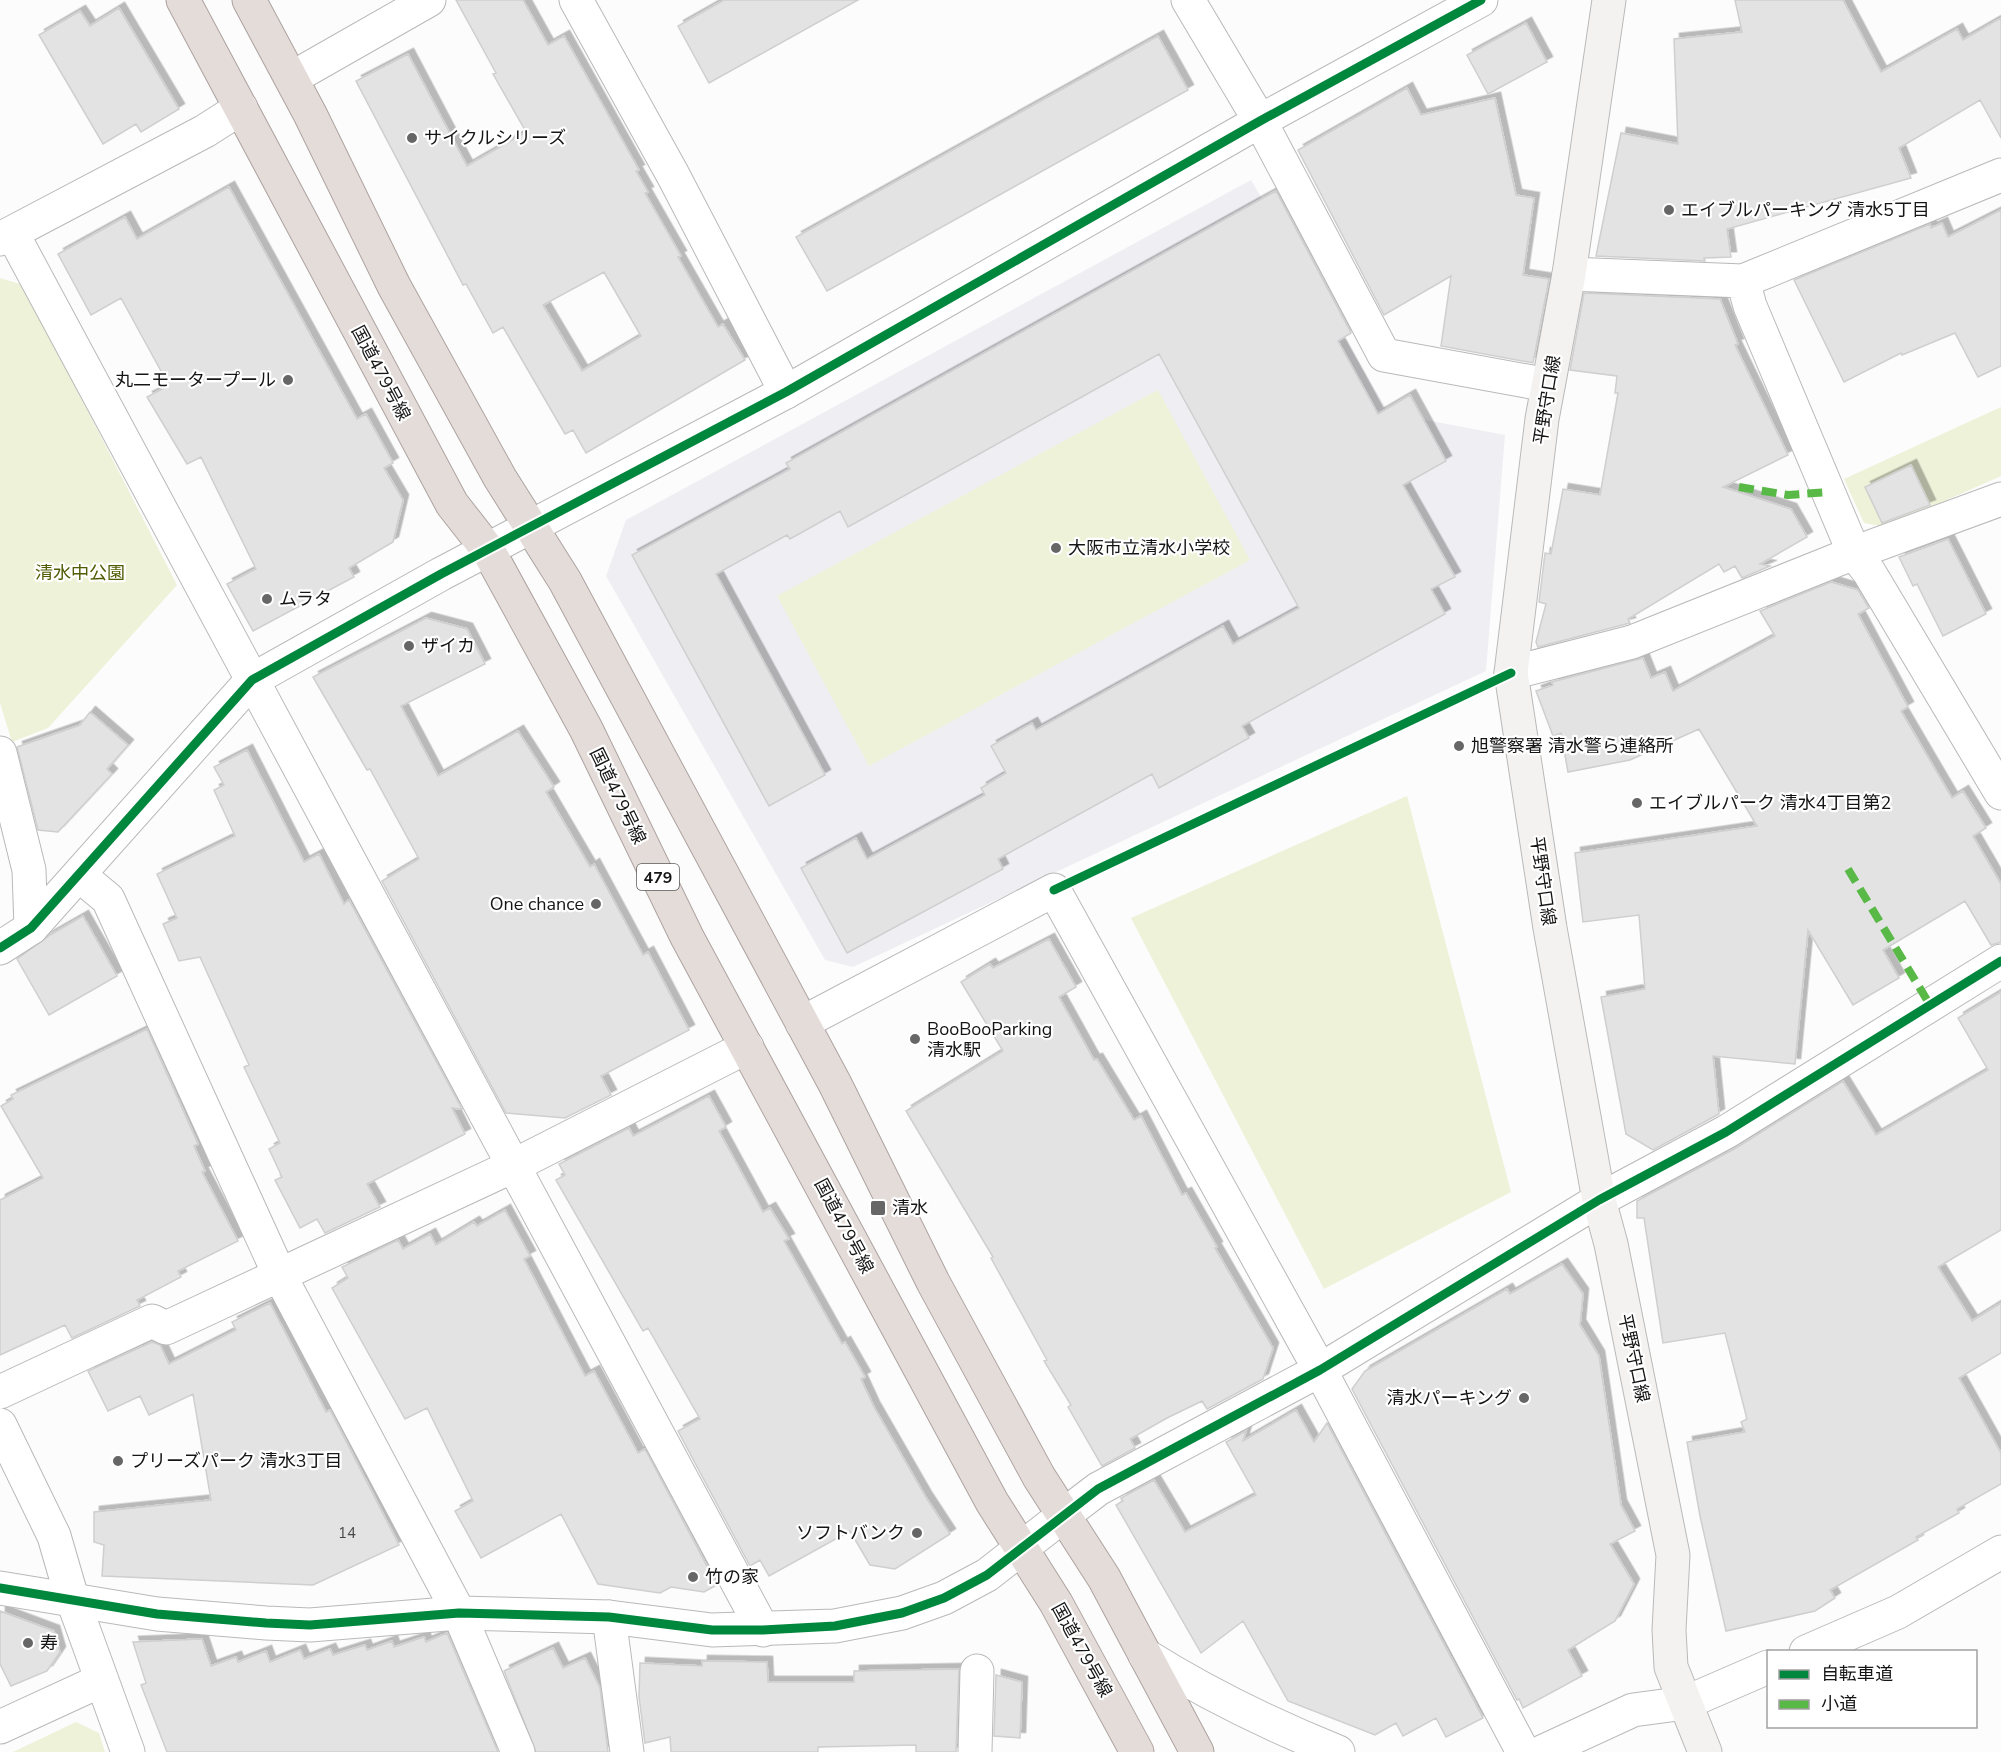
<svg xmlns="http://www.w3.org/2000/svg" width="2001" height="1752" font-family="'Nunito Sans','Noto Sans JP',sans-serif">
<style>
.built{fill:#efeef3}
.green{fill:#edf2d8}
.building{fill:#e3e3e3;stroke:#cfcfcf;stroke-width:1.5;fill-rule:evenodd;filter:url(#shadow)}
.lines{fill:none;stroke-linecap:round;stroke-linejoin:round}
.minor-casing{stroke:#b9b9b9;stroke-width:35}
.tertiary-casing{stroke:#b9b9b9;stroke-width:35}
.secondary-casing{stroke:#b9b9b9;stroke-width:35}
.trunk-casing{stroke:#ada3a0;stroke-width:35}
.minor{stroke:#fff;stroke-width:33}
.tertiary{stroke:#fff;stroke-width:33}
.secondary{stroke:#f4f2f0;stroke-width:33}
.trunk{stroke:#e4dcd9;stroke-width:33}
.quiet{stroke:#58b947;stroke-width:8;stroke-dasharray:15 8;stroke-linecap:butt}
.cycleway-casing{stroke:#fff;stroke-width:13}
.cycleway{stroke:#00873e;stroke-width:9}
.poi-dot{fill:#666;stroke:#fff;stroke-width:2}
.labels{text-anchor:middle;stroke-width:4.5;stroke-linejoin:round;paint-order:stroke}
.number-label{font-size:15px;fill:#494849}
.shield{fill:#fff;stroke:#5c5b5c;stroke-width:1.5}
.shield-label{font-size:16px;font-weight:bold;fill:#161516}
.poi-label{font-size:18px;fill:#161516;stroke:#fff;text-anchor:start}
.street-label{font-size:18px;fill:#161516;stroke:#fff}
.park-label{font-size:18px;fill:#525c03;stroke:#fff}
</style>
<defs>
<filter id="shadow"><feDropShadow dx="5.5" dy="-5.5" stdDeviation="0" flood-color="#0004"/></filter>
</defs>
<rect width="100%" height="100%" fill="#fcfcfc"/>
<path class="built" d="M1251,180L1389,413L1505,435L1486,671L853,967L825,960L606,576L626,520Z"/>
<path class="green" d="M0,278L23,285L177,585L48,728L12,742L0,703Z
M1158,390L1250,560L869,766L777,596Z
M2001,407V476L1886,527L1864,523L1844,479Z
M1407,796L1511,1192L1324,1289L1131,918Z
M76,1722L99,1733L105,1752H13Z"/>
<path class="building" d="M456,0H523L548,45L564,36L639,170L636,171L648,192L645,193L681,256L678,257L718,327L723,324L745,360L586,453L573,430L565,434L503,327L493,333L466,284L463,285L356,81L408,54L467,166L526,132L493,74L496,73ZM604,272L641,336L582,371L543,305Z
M724,0H858L709,83L678,26Z
M1735,0H1843L1881,72L1957,29L1963,40L2001,18V138L1980,100L1899,148L1911,178L1727,229L1731,257L1704,258L1705,261L1596,256L1621,133L1678,144L1674,39L1742,32Z
M119,8L179,109L141,132L136,124L103,144L39,35L80,11L90,26Z
M1526,23L1547,62L1488,94L1467,55Z
M1158,36L1188,90L827,291L796,237Z
M1407,88L1421,115L1495,98L1516,195L1534,198L1523,275L1549,279L1533,363L1441,346L1451,276L1384,315L1298,150Z
M229,187L357,419L366,414L393,463L384,468L403,500L393,542L349,568L354,577L253,631L227,584L256,569L201,457L187,464L147,397L168,386L162,373L121,298L91,315L58,254L125,217L137,239Z
M1276,191L1351,333L1338,341L1378,414L1410,395L1446,461L1403,485L1455,577L1431,589L1445,614L1242,726L1249,738L1159,788L1152,774L998,859L1003,869L847,953L801,868L856,838L867,859L985,795L981,788L1006,773L991,746L1032,723L1036,730L1223,626L1233,644L1299,608L1159,354L848,527L840,511L790,539L787,535L716,574L825,775L769,806L632,555L790,469L786,463Z
M2001,210V366L1978,377L1955,333L1902,355L1901,353L1844,382L1794,280L1930,224L1931,228L1942,223L1948,237Z
M1584,293L1720,299L1738,344L1735,345L1788,455L1723,487L1791,509L1807,537L1760,564L1770,566L1742,578L1735,566L1724,572L1719,564L1628,619L1630,623L1538,647L1536,642L1546,604L1539,602L1545,553L1551,554L1563,489L1600,495L1618,393H1615L1617,376L1570,370Z
M1911,465L1930,505L1882,523L1865,487Z
M1948,539L1986,614L1943,636L1917,584L1913,586L1899,557Z
M1831,582L1858,590L1869,608L1858,614L1908,707L1901,711L1952,798L1963,791L1986,828L1973,836L2001,884V942L1991,945L1965,901L1883,950L1899,978L1853,1005L1808,930L1795,1064L1713,1056L1719,1114L1653,1150L1626,1134L1601,997L1645,989L1639,915L1583,922L1575,853L1757,826L1699,729L1630,760L1568,772L1561,733L1553,736L1536,691L1553,685L1552,682L1643,658L1651,678L1665,672L1673,691L1775,636L1760,611Z
M426,618L467,629L485,664L401,706L438,776L518,731L554,787L546,792L590,867L594,864L643,955L648,952L689,1030L601,1076L611,1095L565,1118L506,1113L382,881L419,859L370,769L367,770L313,677Z
M90,712L128,745L107,769L112,774L58,832L38,830L17,747L80,725Z
M247,750L304,862L319,854L344,904L349,900L462,1109L452,1108L465,1134L367,1184L380,1207L325,1233L317,1219L300,1228L275,1180L282,1177L269,1149L280,1143L244,1067L249,1065L200,957L179,961L163,924L177,918L157,874L235,836L214,790L224,785L214,767Z
M83,916L117,976L49,1015L17,959L50,935Z
M1049,939L1076,987L1059,997L1094,1060L1097,1059L1134,1120L1141,1116L1182,1195L1186,1193L1217,1247L1215,1248L1273,1348L1263,1379L1207,1409L1202,1401L1167,1418L1130,1439L1135,1448L1102,1466L1068,1407L1071,1405L1044,1361L1047,1360L991,1258L993,1257L906,1111L1003,1051L961,982L990,964L993,968Z
M2001,992V1230L1938,1267L1972,1321L2001,1303V1353L1959,1378L2001,1453V1484L1957,1509L1959,1513L1916,1537L1918,1540L1830,1590L1835,1598L1815,1611L1726,1631L1700,1516L1687,1442L1745,1432L1741,1422L1747,1419L1725,1333L1663,1343L1644,1218H1637V1201L1736,1148L1843,1081L1876,1135L1988,1070L1958,1018Z
M147,1029L198,1144L194,1146L205,1171L202,1172L238,1241L178,1271L181,1277L137,1300L140,1306L72,1338L65,1325L0,1355V1200L43,1178L1,1106L13,1099L11,1095Z
M709,1096L726,1127L719,1131L763,1212L770,1208L789,1239L784,1241L842,1344L845,1342L865,1377L861,1379L874,1407L927,1499L950,1534L895,1569L870,1565L850,1531L769,1576L760,1560L750,1566L678,1431L700,1419L648,1328L643,1331L556,1180L565,1175L559,1164L629,1128L633,1136Z
M505,1210L530,1256L524,1259L585,1376L594,1371L638,1453L645,1449L717,1585L704,1592L671,1587L660,1593L598,1584L561,1514L481,1558L455,1511L473,1501L427,1408L405,1419L332,1288L348,1278L342,1267L398,1240L403,1249L430,1234L436,1245L474,1222L477,1226Z
M1562,1264L1583,1294L1580,1325L1599,1356L1621,1505L1635,1531L1610,1544L1634,1584L1615,1621L1568,1650L1582,1676L1523,1708L1519,1699L1517,1700L1352,1389L1365,1371L1507,1289L1510,1294Z
M270,1303L326,1412L330,1410L399,1545L313,1585L102,1576L104,1545L94,1542V1512L211,1500L193,1394L149,1415L140,1396L108,1411L88,1371L152,1342L160,1345L169,1364L236,1330L232,1322Z
M1296,1410L1314,1442L1327,1423L1483,1718L1446,1737L1436,1718L1403,1736L1396,1723L1375,1735L1288,1701L1243,1621L1201,1653L1116,1505L1123,1501L1121,1498L1154,1480L1185,1532L1256,1495L1226,1442L1246,1431L1243,1441Z
M0,1611L54,1631L60,1652L47,1671L11,1686L0,1664Z
M447,1633L498,1752H167L141,1685L146,1683L133,1642L202,1639L211,1666L236,1657L238,1662L266,1651L270,1662L300,1650L304,1659L330,1649L333,1655L365,1645L367,1650L392,1641L394,1647L424,1637L426,1642Z
M553,1648L563,1668L585,1658L600,1688L608,1752H536L504,1671Z
M702,1661L767,1662L768,1682H854V1671L959,1669L956,1752H916V1745L818,1747V1752H671L670,1737L645,1743L639,1697L640,1663L702,1666Z
M996,1675L1022,1682L1020,1738L994,1736Z"/>
<g class="lines">
<defs>
<path id="minor" d="M576,0L673,175L786,392
M1188,0L1260,121L1384,355L1548,385
M292,78L429,0
M12,233L763,1630
M0,239L205,131L241,108
M1569,274L1743,281L2001,175
M1743,281L1750,306L1854,553L1869,572L2001,793
M1511,673L1632,642L1854,553L2001,499
M0,753L29,870L31,928L0,948
M79,875L108,899L280,1276L459,1613L518,1752
M802,1023L1054,890L1320,1370L1523,1752
M0,1392L152,1321L166,1328L515,1165L747,1047
M0,1425L54,1536L72,1598L128,1752
M1064,1515L1098,1489L1320,1370L1599,1200L1726,1132L2001,961
M609,1617L627,1752
M1806,1652L1898,1612L2001,1552
M1685,1703L1768,1667
M0,1727L102,1680
M975,1752L977,1671"/>
<path id="tertiary" d="M31,928L252,680L441,574L786,392L1260,121L1481,0
M0,1588L157,1614L266,1623L310,1625L459,1613L609,1617L712,1630L835,1626L902,1613L944,1598L987,1575L1064,1515
M1145,1655C1207,1694 1271,1725 1338,1752
M1542,1752L1633,1710L1685,1703"/>
<path id="secondary" d="M1609,0L1569,274L1542,419L1511,673L1550,928L1599,1200L1611,1244L1673,1555L1669,1630L1671,1667L1705,1752"/>
<path id="trunk" d="M183,0L452,504L488,550L586,729L687,937L884,1302L992,1502L1056,1603L1137,1752
M249,0L310,114L394,286L500,478L565,581L835,1084L933,1282L1039,1477L1104,1578L1197,1752"/>
</defs>
<use href="#minor" class="minor-casing"/>
<use href="#tertiary" class="tertiary-casing"/>
<use href="#secondary" class="secondary-casing"/>
<use href="#trunk" class="trunk-casing"/>
<use href="#minor" class="minor"/>
<use href="#tertiary" class="tertiary"/>
<use href="#secondary" class="secondary"/>
<use href="#trunk" class="trunk"/>
<path class="quiet" d="M1739,487L1788,495L1828,492
M1848,869L1930,1005"/>
<defs>
<path id="cycleway" d="M1054,890L1511,673
M0,948L31,928L252,680L441,574L786,392L1260,121L1481,0
M0,1588L157,1614L266,1623L310,1625L459,1613L609,1617L712,1630H763L835,1626L902,1613L944,1598L987,1575L1098,1489L1320,1370L1599,1200L1726,1132L2001,961"/>
</defs>
<use href="#cycleway" class="cycleway-casing"/>
<use href="#cycleway" class="cycleway"/>
</g>
<g class="poi-dot">
<circle cx="412" cy="138" r="6"/>
<circle cx="1669" cy="210" r="6"/>
<circle cx="288" cy="380" r="6"/>
<circle cx="1056" cy="548" r="6"/>
<circle cx="267" cy="599" r="6"/>
<circle cx="409" cy="646" r="6"/>
<circle cx="1459" cy="746" r="6"/>
<circle cx="1637" cy="803" r="6"/>
<circle cx="596" cy="904" r="6"/>
<circle cx="915" cy="1039" r="6"/>
<rect x="870" y="1200" width="16" height="16" rx="3"/>
<circle cx="1524" cy="1398" r="6"/>
<circle cx="118" cy="1461" r="6"/>
<circle cx="917" cy="1533" r="6"/>
<circle cx="693" cy="1577" r="6"/>
<circle cx="28" cy="1643" r="6"/>
</g>
<g class="labels">
<g class="number-label">
<text x="347" y="1538">14</text>
</g>
<rect class="shield" x="637" y="864" width="42" height="26" rx="4.5"/>
<g class="shield-label">
<text x="658" y="883">479</text>
</g>
<g class="poi-label">
<text x="424" y="144">サイクルシリーズ</text>
<text x="1681" y="216">エイブルパーキング 清水5丁目</text>
<text x="276" y="386" text-anchor="end">丸二モータープール</text>
<text x="1068" y="554">大阪市立清水小学校</text>
<text x="279" y="605">ムラタ</text>
<text x="421" y="652">ザイカ</text>
<text x="1471" y="752">旭警察署 清水警ら連絡所</text>
<text x="1649" y="809">エイブルパーク 清水4丁目第2</text>
<text x="584" y="910" text-anchor="end">One chance</text>
<text x="927" y="1035">BooBooParking<tspan x="927" dy="21">清水駅</tspan></text>
<text x="892" y="1214">清水</text>
<text x="1512" y="1404" text-anchor="end">清水パーキング</text>
<text x="130" y="1467">プリーズパーク 清水3丁目</text>
<text x="905" y="1539" text-anchor="end">ソフトバンク</text>
<text x="705" y="1583">竹の家</text>
<text x="40" y="1649">寿</text>
</g>
<g class="street-label">
<text transform="translate(381 373) rotate(62)" y="6">国道479号線</text>
<text transform="translate(1547 400) rotate(-81)" y="6">平野守口線</text>
<text transform="translate(618 796) rotate(64)" y="6">国道479号線</text>
<text transform="translate(1543 881) rotate(82)" y="6">平野守口線</text>
<text transform="translate(844 1226) rotate(62)" y="6">国道479号線</text>
<text transform="translate(1634 1358) rotate(78)" y="6">平野守口線</text>
<text transform="translate(1082 1650) rotate(61)" y="6">国道479号線</text>
</g>
<g class="park-label">
<text x="80" y="579">清水中公園</text>
</g>
</g>
<rect x="1767" y="1650" width="210" height="78" fill="#ffffff" stroke="#a2a1a2" stroke-width="1.5"/>
<rect x="1779" y="1670" width="30" height="9" fill="#00873e" stroke="#a2a1a2" stroke-width="1.5"/>
<text x="1821" y="1680" font-size="18" fill="#161516">自転車道</text>
<rect x="1779" y="1700" width="30" height="9" fill="#58b947" stroke="#a2a1a2" stroke-width="1.5"/>
<text x="1821" y="1710" font-size="18" fill="#161516">小道</text>
</svg>
